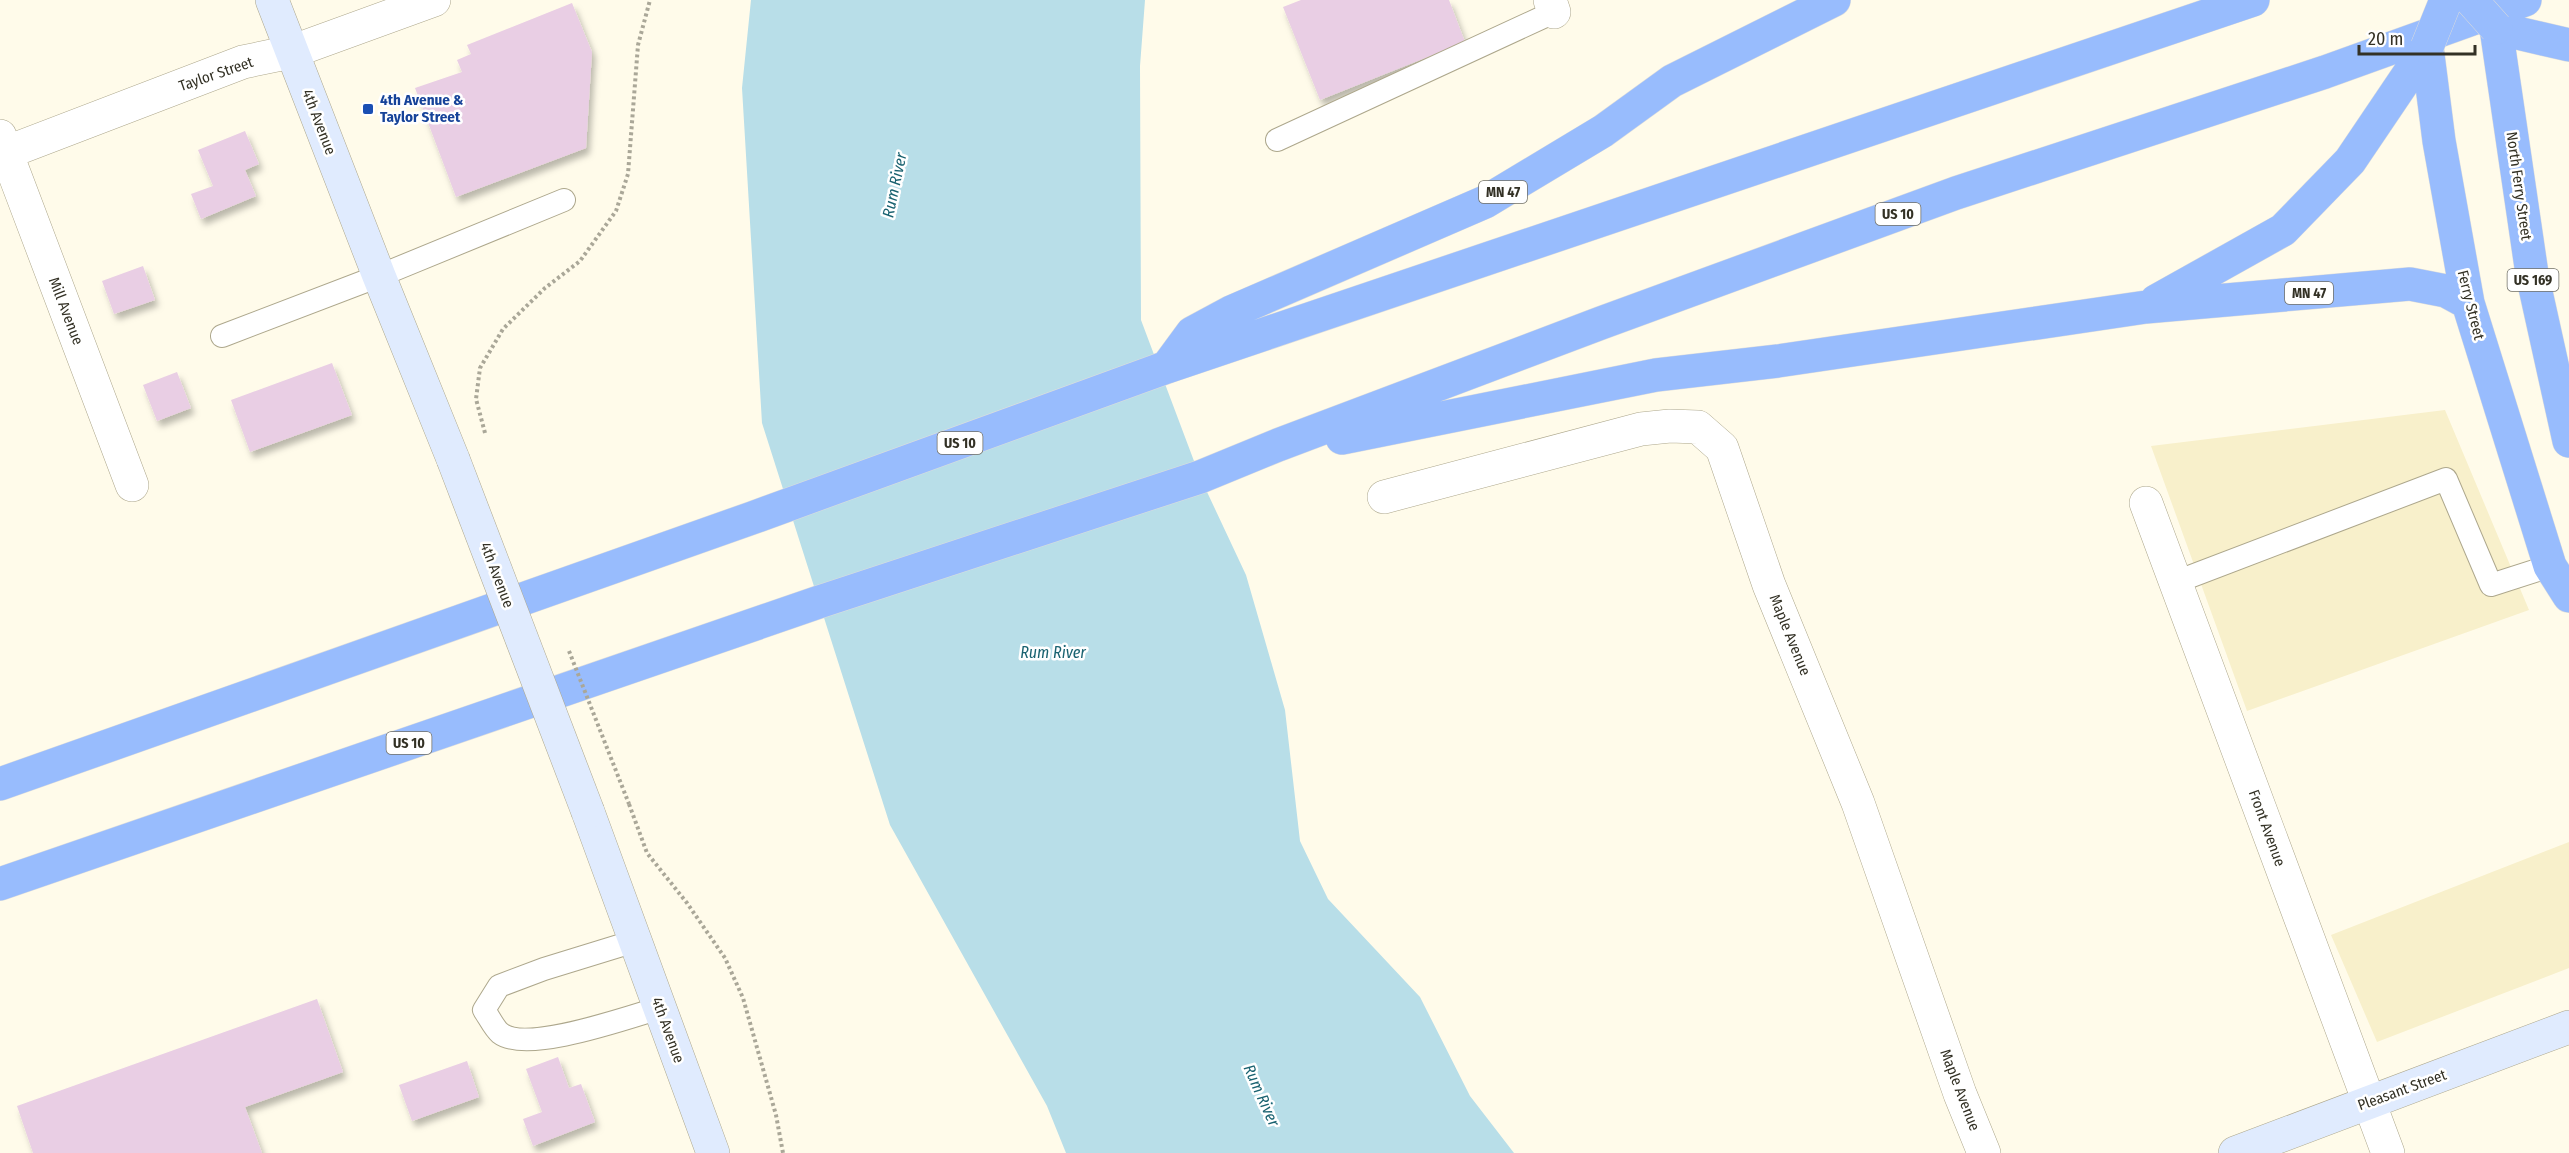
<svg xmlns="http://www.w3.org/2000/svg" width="2569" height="1153" font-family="'Fira Sans Condensed',sans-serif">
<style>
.built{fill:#f8f0cb}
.water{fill:#b8dee8}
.building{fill:#e9cee4;filter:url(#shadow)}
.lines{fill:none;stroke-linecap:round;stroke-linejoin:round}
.lane-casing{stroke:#ada78c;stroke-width:24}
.street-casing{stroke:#ada78c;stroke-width:34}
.secondary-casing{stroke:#ada78c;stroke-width:34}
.highway-casing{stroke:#dededc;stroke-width:34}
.path{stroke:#aaa798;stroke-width:4;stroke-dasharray:3 3;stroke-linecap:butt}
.lane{stroke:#fff;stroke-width:22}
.street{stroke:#fff;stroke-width:33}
.secondary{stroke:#e0ebfe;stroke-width:33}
.highway{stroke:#98bcfd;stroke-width:33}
.secondary-bridge-casing{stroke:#ada78c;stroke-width:34;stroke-linecap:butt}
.highway-bridge-casing{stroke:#dededc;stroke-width:34;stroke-linecap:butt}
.path-bridge{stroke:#aaa798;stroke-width:4;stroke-dasharray:3 3;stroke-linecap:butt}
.secondary-bridge{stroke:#e0ebfe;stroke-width:33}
.highway-bridge{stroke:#98bcfd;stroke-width:33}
.transit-dot{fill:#1a4fb4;stroke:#fff;stroke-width:2}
.labels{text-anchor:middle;stroke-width:5;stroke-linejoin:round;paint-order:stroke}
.shield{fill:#fff;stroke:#706f66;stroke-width:1.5}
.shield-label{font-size:14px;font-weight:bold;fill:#333125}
.street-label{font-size:15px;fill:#333125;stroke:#fff}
.transit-label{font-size:15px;font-weight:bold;fill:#164399;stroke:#fff;text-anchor:start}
.water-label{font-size:16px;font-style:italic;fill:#196270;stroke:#fff}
</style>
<defs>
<filter id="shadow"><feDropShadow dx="3.5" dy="6" stdDeviation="3" flood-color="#0004"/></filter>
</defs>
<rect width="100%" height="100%" fill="#fffbea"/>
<path class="built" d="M2445,410L2529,610L2247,711L2151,446Z
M2569,842V968L2377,1042L2331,935Z"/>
<path class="water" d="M751,0H1145L1140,66L1141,320L1200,477L1246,575L1285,710L1300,841L1328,899L1420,997L1470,1096L1514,1153H1066L1047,1106L890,825L762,423L742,88Z"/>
<path class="building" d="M1301,0H1449L1465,42L1320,100L1283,7Z
M572,3L592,52L586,148L456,197L415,88L462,72L457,60L471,54L467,45Z
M245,131L259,164L245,170L256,196L201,219L191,194L213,186L198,150Z
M143,266L155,300L114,314L102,281Z
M332,363L352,415L250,452L231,400Z
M177,372L191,408L157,421L143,385Z
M317,999L343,1072L245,1107L262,1153H33L17,1106Z
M558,1057L569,1088L581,1084L595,1122L533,1146L523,1119L542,1112L526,1069Z
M467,1061L479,1097L412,1121L399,1085Z"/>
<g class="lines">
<defs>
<path id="lane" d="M1277,140L1554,12
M222,336L379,276L564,200
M2176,582L2446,479L2491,585L2550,566
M635,941L544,969L499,986L484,1010C489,1017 494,1028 500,1033C526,1054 629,1017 660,1008"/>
<path id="street" d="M1550,0L1554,12
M0,136L132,485
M0,155L243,62L291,52L434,0
M1384,497L1641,429L1670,426L1698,427L1722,448L1769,585L1858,803L1960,1094L1984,1153
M2146,503L2388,1153"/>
<path id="secondary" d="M272,0L379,276L453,459
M588,812L713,1153
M2235,1153L2569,1027"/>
<path id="highway" d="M2569,45L2496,28L2532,274L2569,441
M2427,47L2439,141L2468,303L2550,566L2569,596
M2156,301L2283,230L2350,161L2427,47
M1167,367L1192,333L1231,312L1485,202L1603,131L1672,81L1834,0
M1342,438L1656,375L1778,361L2146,307L2410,284L2446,291L2468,303
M0,784L752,518L1167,367L2253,0
M0,884L819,602L1200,477L1278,445L1601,323L1956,193L2325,72L2525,0"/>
</defs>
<use href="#lane" class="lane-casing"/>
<use href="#street" class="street-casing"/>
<use href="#secondary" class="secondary-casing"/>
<use href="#highway" class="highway-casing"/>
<path class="path" d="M485,433L476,399L480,368L503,329L545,288L580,261L616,211L628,174L638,45L650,0
M629,804L647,853L687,903L725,958L743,998L776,1115L783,1153"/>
<use href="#lane" class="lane"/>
<use href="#street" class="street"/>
<use href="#secondary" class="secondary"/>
<use href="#highway" class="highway"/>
<defs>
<path id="secondary-bridge" d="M453,459L588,812"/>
<path id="highway-bridge" d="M2471,0L2496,28
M2427,47L2446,0"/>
</defs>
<use href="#secondary-bridge" class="secondary-bridge-casing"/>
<use href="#highway-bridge" class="highway-bridge-casing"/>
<path class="path-bridge" d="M569,651L629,804"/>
<use href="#secondary-bridge" class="secondary-bridge"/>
<use href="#highway-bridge" class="highway-bridge"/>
</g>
<rect class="transit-dot" x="362" y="103" width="12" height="12" rx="3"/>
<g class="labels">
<g class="shield">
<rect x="1479" y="181" width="48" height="22" rx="4.5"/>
<rect x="1875.5" y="203" width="45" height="22" rx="4.5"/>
<rect x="2507.5" y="269" width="51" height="22" rx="4.5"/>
<rect x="2285" y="282" width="48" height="22" rx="4.5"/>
<rect x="937.5" y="432" width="45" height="22" rx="4.5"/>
<rect x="386.5" y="732" width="45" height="22" rx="4.5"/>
</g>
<g class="shield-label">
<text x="1503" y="197">MN 47</text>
<text x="1898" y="219">US 10</text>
<text x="2533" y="285">US 169</text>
<text x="2309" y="298">MN 47</text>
<text x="960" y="448">US 10</text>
<text x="409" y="748">US 10</text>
</g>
<g class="street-label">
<text transform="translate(216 74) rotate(-19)" y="5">Taylor Street</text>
<text transform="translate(319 122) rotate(69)" y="5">4th Avenue</text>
<text transform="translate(2519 186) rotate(82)" y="5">North Ferry Street</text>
<text transform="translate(2471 305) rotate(76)" y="5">Ferry Street</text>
<text transform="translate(66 311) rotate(69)" y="5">Mill Avenue</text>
<text transform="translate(497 575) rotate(69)" y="5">4th Avenue</text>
<text transform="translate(1790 635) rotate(68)" y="5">Maple Avenue</text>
<text transform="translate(2267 828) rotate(70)" y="5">Front Avenue</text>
<text transform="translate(668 1030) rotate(70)" y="5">4th Avenue</text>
<text transform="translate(1960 1090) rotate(69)" y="5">Maple Avenue</text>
<text transform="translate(2402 1090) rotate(-20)" y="5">Pleasant Street</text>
</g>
<g class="transit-label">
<text x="380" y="105">4th Avenue &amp;<tspan x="380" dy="17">Taylor Street</tspan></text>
</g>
<g class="water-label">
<text transform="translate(894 185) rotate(-78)" y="6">Rum River</text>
<text x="1053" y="658">Rum River</text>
<text transform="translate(1262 1095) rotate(66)" y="6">Rum River</text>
</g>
</g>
<path d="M2359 45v9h116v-9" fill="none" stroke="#333125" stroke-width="3"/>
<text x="2368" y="45" font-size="18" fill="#333125" stroke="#ffffff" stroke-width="4.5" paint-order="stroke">20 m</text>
</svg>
